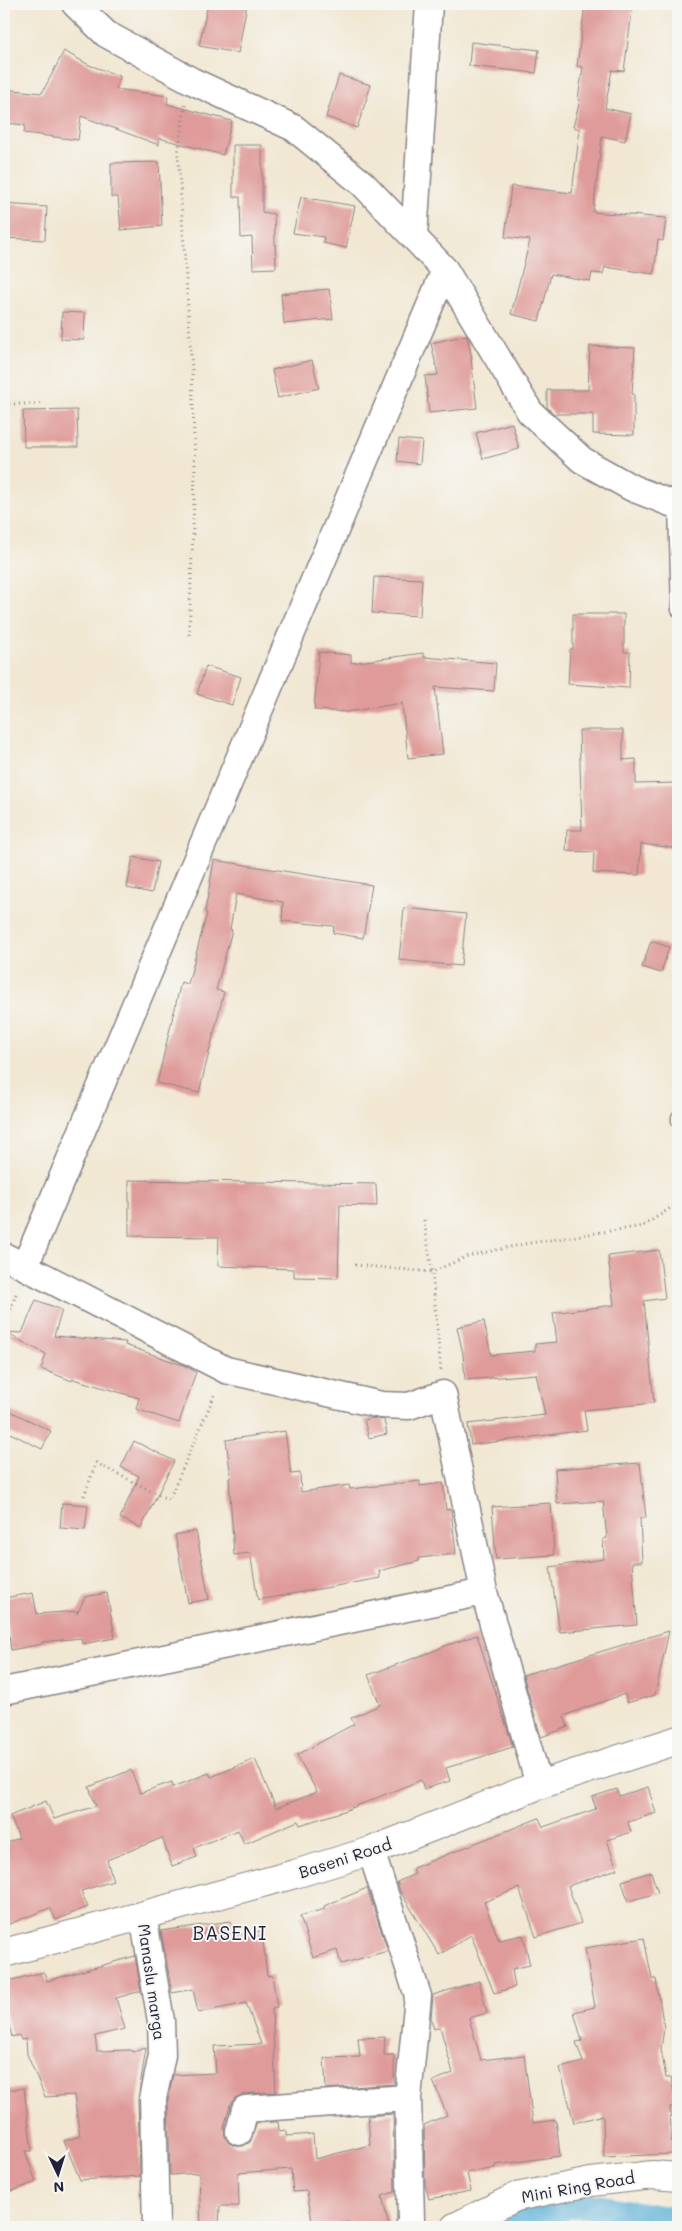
<svg xmlns="http://www.w3.org/2000/svg" width="682" height="2231" font-family="Mali,sans-serif">
<style>
.lines{fill:none;stroke-linecap:round;stroke-linejoin:round}
.canal{stroke:#5aafd6;stroke-width:26}
.building{fill:#df9b99}
.service-casing{stroke:#8a8486;stroke-width:15}
.minor-casing{stroke:#8a8486;stroke-width:29}
.tertiary-casing{stroke:#8a8486;stroke-width:30}
.secondary-casing{stroke:#8a8486;stroke-width:30}
.path{stroke:#8a8486;stroke-width:3;stroke-dasharray:1 4;stroke-linecap:butt}
.service{stroke:#fff;stroke-width:12}
.minor{stroke:#fff;stroke-width:26}
.tertiary{stroke:#fff;stroke-width:28}
.secondary{stroke:#fff;stroke-width:28}
.labels{text-anchor:middle;stroke-width:4;stroke-linejoin:round;paint-order:stroke}
.street-label{font-size:16px;fill:#22223b;stroke:#f6f6f2}
.quarter-label{font-size:19px;letter-spacing:1px;fill:#22223b;stroke:#f6f6f2}
</style>
<rect width="100%" height="100%" fill="#f6f6f2"/>
<filter id="ink" filterUnits="userSpaceOnUse"><feTurbulence type="fractalNoise" baseFrequency=".02" numOctaves="2"/><feDisplacementMap in="SourceGraphic" scale="10" xChannelSelector="R" yChannelSelector="G"/><feConvolveMatrix kernelMatrix="1 2 1 2 8 2 1 2 1" color-interpolation-filters="sRGB"/></filter>
<filter id="wash" filterUnits="userSpaceOnUse"><feTurbulence type="fractalNoise" baseFrequency=".0096" numOctaves="4" result="noise"/><feDisplacementMap in="SourceGraphic" scale="20" xChannelSelector="R" yChannelSelector="G"/><feGaussianBlur stdDeviation="1.12" result="paint"/><feColorMatrix in="noise" values="0 0 0 0 0 0 0 0 0 0 0 0 0 0 0 0 0 1.4 0 .05"/><feComposite in="paint" operator="in"/></filter>
<g filter="url(#wash)">
<rect width="100%" height="100%" fill="#f1e7d2"/>
<g class="lines">
<path class="canal" d="M490,2227L504,2220L578,2204L672,2220"/>
</g>
<g id="blocks">
<path class="building" d="M208,4H247L238,53L199,46Z
M585,4H633L624,71L612,70L605,108L631,114L625,141L602,136L593,212L666,218L663,241L658,240L654,274L605,267L603,274L592,273L590,281L551,274L539,321L511,314L530,240L505,237L511,186L572,193L580,129L573,127L580,100L578,99L583,67L577,66Z
M471,42L539,50L536,73L469,66Z
M64,51L89,65L120,76L116,89L168,96L167,104L232,121L223,155L159,138V145L81,116L78,140L24,133L25,125L4,123V89L42,93Z
M339,75L371,85L357,128L326,117Z
M233,145H262V212L274,214L276,268L253,269L252,237L241,238L240,197H233Z
M159,162L162,226L121,230L118,197H111V163Z
M301,197L355,206L346,248L323,243L324,237L293,233Z
M4,204L47,207L45,240L4,238Z
M329,289L333,319L284,324L281,294Z
M62,312L85,313L84,340L61,339Z
M467,335L472,359H471L477,408L429,413L425,376L438,375L431,343Z
M590,346L635,348L632,394H634V435L593,434V414H554L547,407V390H588Z
M312,360L319,388L278,398L272,370Z
M77,410L78,447H24L23,411Z
M512,423L519,449L483,459L476,433Z
M399,439L422,441L420,464L397,461Z
M374,577L422,579L420,616L372,613Z
M573,614H624V652H630L629,688L568,684L570,649H573Z
M319,652L351,655V663L423,653L424,657L496,663L494,691L435,687L443,754L408,758L402,703L347,712L314,710Z
M206,666L241,677L232,705L197,694Z
M579,730H623V760L636,759V784L675,783L677,825L674,848L641,844L639,875L593,873L594,852L566,851L567,830H582Z
M133,857L158,862L152,893L127,888Z
M214,860L372,885L363,938L333,933L334,926L282,921L283,902L236,894L230,929L232,930L216,990L224,992L199,1093L157,1083L181,982L188,984L207,913L205,912Z
M404,908L466,914L461,966L399,960Z
M651,941L669,947L661,973L642,967Z
M129,1180L376,1184L377,1206L340,1205L338,1278L294,1277V1269L218,1266L219,1237L129,1236Z
M659,1250L665,1298L644,1301L654,1403L584,1410L587,1430L471,1445L468,1424L545,1415L536,1374L465,1380L463,1354L457,1327L484,1321L491,1355L535,1351V1344L557,1342L553,1313L614,1305L608,1256Z
M36,1300L62,1310L54,1336L126,1342L125,1345L183,1365L196,1372L179,1423L136,1409L139,1398L73,1379L72,1381L41,1369L46,1354L4,1332L22,1333Z
M4,1408L51,1431L42,1449L4,1430Z
M371,1418L384,1420L387,1434L369,1438L364,1420Z
M285,1431L291,1474L300,1473L301,1492L349,1485L350,1489L420,1481V1486L443,1483L446,1510L451,1509L456,1554L419,1558V1561L379,1571L380,1578L258,1600L250,1553L234,1555L229,1478H231L226,1440Z
M134,1441L174,1461L141,1528L120,1518L139,1476L121,1467Z
M640,1463L646,1518H640L642,1562H632L637,1625L560,1632L550,1567L604,1559L603,1539L607,1538L603,1501L557,1504L555,1469Z
M62,1503L88,1505L85,1530L60,1528Z
M551,1503L554,1555L496,1559L492,1507Z
M196,1531L209,1599L188,1603L175,1535Z
M33,1593L37,1614L78,1611L77,1614L85,1597L107,1593L115,1638L82,1644L81,1638L42,1642V1644L11,1650L4,1598Z
M669,1631L655,1695L627,1703L625,1694L587,1707L564,1716L568,1727L541,1737L523,1675Z
M477,1635L513,1747L446,1768L450,1781L424,1789L421,1780L344,1811L300,1825L298,1821L244,1844L238,1830L194,1848L197,1857L172,1866L162,1838L107,1860L113,1881L81,1891L88,1907L56,1920L50,1908L4,1926V1844L19,1838L10,1816L46,1801L54,1819L96,1806L89,1787L131,1770L140,1793L172,1782L173,1787L209,1773L211,1777L255,1759L276,1808L317,1792L297,1755L354,1724L351,1718L380,1705L368,1675L439,1649V1648Z
M648,1787L656,1813L628,1822L631,1832L607,1840L617,1869L568,1886L581,1923L536,1937L519,1888L484,1902L499,1940L523,1935L530,1965L512,1969L515,1987L494,1993L471,1935L439,1955L400,1891L397,1882L415,1874L413,1868L539,1818L543,1827L596,1809L592,1797L617,1789L619,1796Z
M651,1872L658,1893L628,1901L622,1881Z
M367,1888L388,1951L341,1964L337,1950L313,1958L300,1916L325,1909L324,1906Z
M231,1921L233,1935L262,1931L267,1976L272,1975L277,2008L272,2009L276,2092L244,2094L235,2098L230,2105L224,2128L225,2136L229,2143L235,2146H243L250,2142L257,2123L278,2122L279,2131L286,2130V2136L313,2134L315,2159L370,2145L368,2116L393,2114L395,2192L382,2196L389,2227H350L349,2222L313,2227L307,2191L293,2192L291,2169L238,2173L239,2206H220L219,2227H201L199,2173L170,2175L168,2100L173,2075L216,2073L214,2046L261,2044L246,2003L198,2013L193,1989L172,1993L161,1931Z
M644,1938L652,1979H656L664,2028L661,2049L666,2078H671L676,2106L670,2107L672,2154L604,2157L603,2115L574,2123L560,2068L583,2062L576,2042L582,2041L574,2012L595,2007L585,1948Z
M135,1956L141,1991L116,1998L125,2029L95,2036L97,2051L131,2050L132,2052L146,2048L138,2099L140,2176L80,2180L64,2141L80,2136L74,2095L45,2097L27,2054L26,2039L21,2040L19,2035L12,2037L4,2005V1982L44,1972L47,1981Z
M479,1981L487,2013L469,2018L481,2060L524,2055L533,2123L556,2120L560,2156L495,2165V2168L467,2173L471,2191L429,2199L425,2184L424,2125L447,2115L433,2081L453,2073L440,2027L434,2029L431,2019L433,1995Z
M385,2037L384,2055H394V2084L326,2089L324,2058L360,2057L358,2038Z
M24,2088L32,2151H25L36,2182L4,2194V2091Z"/>
</g>
</g>
<g filter="url(#ink)">
<use href="#blocks" fill-opacity="0" stroke="#8a8486" stroke-width="1"/>
<g class="lines">
<defs>
<path id="service" d="M675,506L678,610
M678,1117V1121"/>
<path id="minor" d="M75,4L106,34L192,81L294,128L363,184L445,270L530,412L582,460L632,488L678,506
M414,237L429,4
M4,1256L226,1370L381,1405L409,1406L443,1394L484,1592L539,1785
M25,1266L445,270
M4,1691L484,1592
M371,1851L418,1996L408,2098L411,2221L409,2227
M143,1915L161,2021L162,2055L153,2099L156,2227
M239,2132L245,2109L408,2098"/>
<path id="tertiary" d="M4,1953L295,1874L371,1851L539,1785L678,1740"/>
<path id="secondary" d="M455,2227L516,2197L591,2182L653,2175L678,2177"/>
</defs>
<use href="#service" class="service-casing"/>
<use href="#minor" class="minor-casing"/>
<use href="#tertiary" class="tertiary-casing"/>
<use href="#secondary" class="secondary-casing"/>
<path class="path" d="M185,105L178,154L192,371L195,472L189,637
M4,404H42
M424,1220L432,1272L441,1371
M355,1265L432,1272L468,1256L524,1244L643,1226L678,1203
M4,1328L17,1291
M84,1496L96,1463L169,1500L215,1394"/>
<use href="#service" class="service"/>
<use href="#minor" class="minor"/>
<use href="#tertiary" class="tertiary"/>
<use href="#secondary" class="secondary"/>
</g>
</g>
<g class="labels">
<g class="street-label">
<text transform="translate(345 1858) rotate(-18)" y="6">Baseni Road</text>
<text transform="translate(152 1982) rotate(82)" y="6">Manaslu marga</text>
<text transform="translate(578 2187) rotate(-10)" y="6">Mini Ring Road</text>
</g>
<g class="quarter-label">
<text x="230" y="1940">BASENI</text>
</g>
</g>
<rect width="682" height="2231" fill="none" stroke="#f6f6f2" stroke-width="20"/>
<g transform="translate(58 2174) rotate(176)" stroke="#f6f6f2" stroke-width="4" paint-order="stroke">
<path d="M0-4L9 19L0 12L-9 19Z" fill="#22223b"/>
<text y="-8" font-size="14" font-weight="bold" text-anchor="middle" fill="#22223b">N</text>
</g>
</svg>
